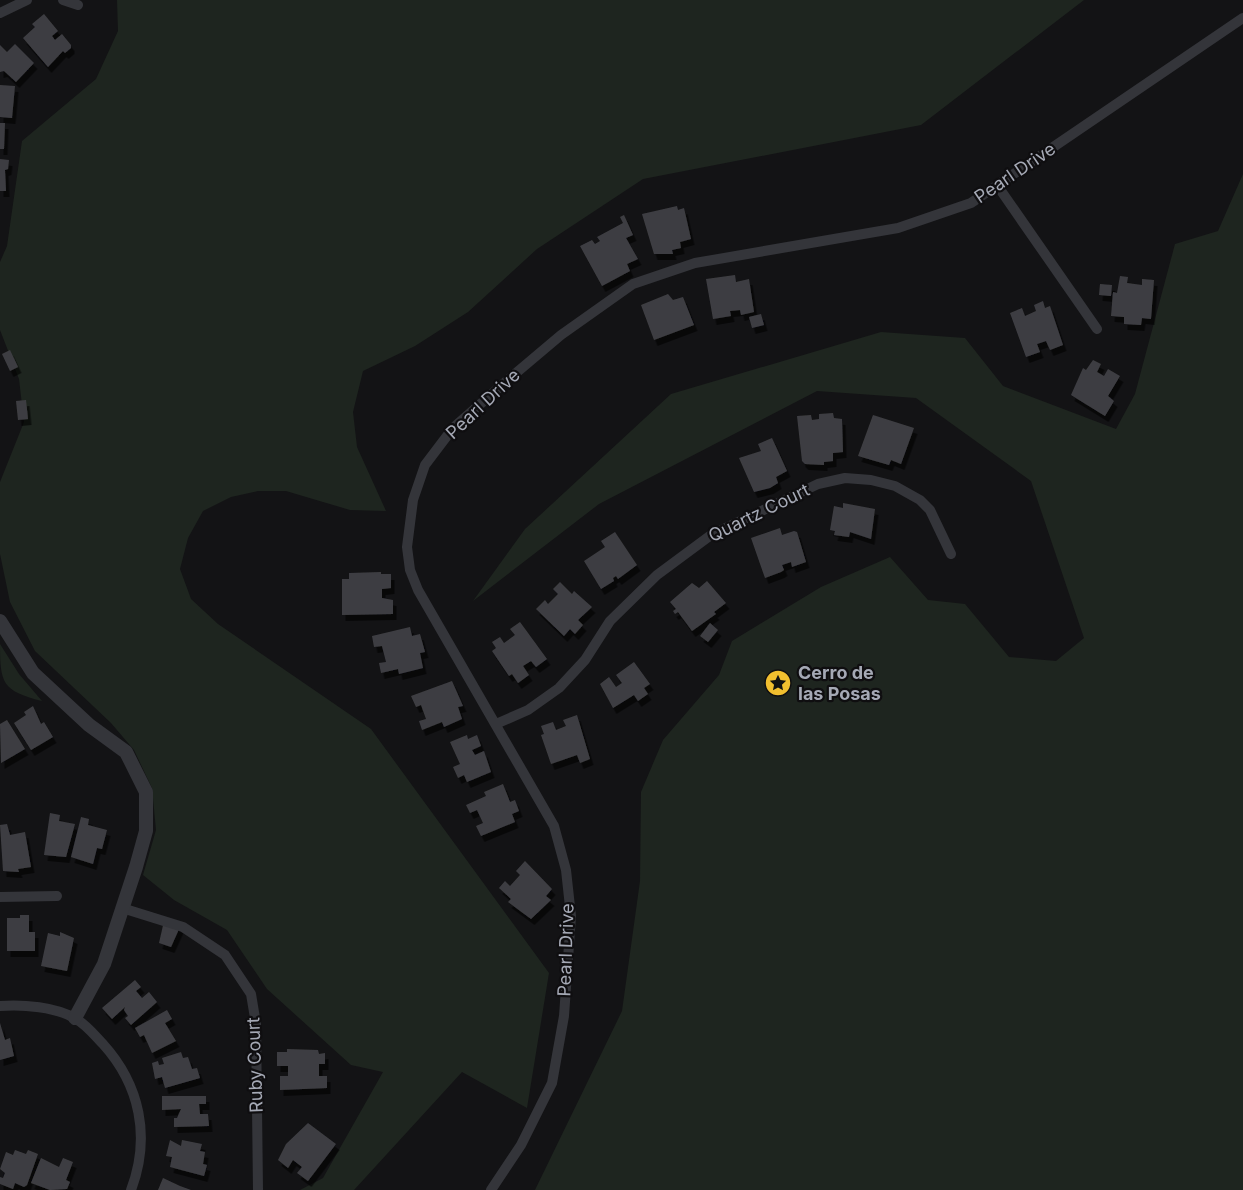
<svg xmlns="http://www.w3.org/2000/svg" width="1243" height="1190" font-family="Inter,sans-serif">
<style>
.green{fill:#1e251f}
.building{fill:#3e3e42;filter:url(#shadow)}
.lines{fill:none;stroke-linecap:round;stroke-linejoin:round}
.minor{stroke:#34353a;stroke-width:10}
.tertiary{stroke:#34353a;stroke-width:14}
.labels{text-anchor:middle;stroke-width:4.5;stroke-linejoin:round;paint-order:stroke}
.street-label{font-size:18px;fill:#a5a9b5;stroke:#0f0e10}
.poi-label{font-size:18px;font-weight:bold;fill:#a5a9b5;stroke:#0f0e10;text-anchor:start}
</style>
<defs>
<filter id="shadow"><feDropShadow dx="3.5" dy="6" stdDeviation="0" flood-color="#0009"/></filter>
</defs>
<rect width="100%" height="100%" fill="#131315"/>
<path class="green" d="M117,0H1084L921,125L643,179L537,249L468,312L415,346L363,371L353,412L357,447L386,511L350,510L286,491H258L231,497L203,511L188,538L180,569L191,599L218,624L371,729L549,973L527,1108L462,1072L354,1190H300L323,1178L383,1072L351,1065L267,989L227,930L174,900L143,875L156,830L152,788L134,750L111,723L35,651L10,602L0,554V482L24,422L19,379L0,330V262L7,246L22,141L96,79L118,31Z
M1243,174V1190H535L622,1011L640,881L641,792L663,740L719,675L732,641L821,587L890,557L928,600L965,604L1009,657L1056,661L1084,638L1031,481L916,398L817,391L599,504L473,601L525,529L671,394L881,332L965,338L1003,386L1116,429L1135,394L1175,244L1218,231Z
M0,644L19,674L42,701C2,691 0,683 0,644Z"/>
<path class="building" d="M44,14L58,31L52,36L55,40L62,34L71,45V48L65,53L63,51L48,67L23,38L35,27L32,24Z
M15,44L34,63L16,82L4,71L0,72V45L7,52Z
M0,85L15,86L12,118L0,117Z
M0,123H5L4,149H0Z
M0,159L9,160L8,169L5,170L6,191H0Z
M677,206L678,210L684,208L691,239L680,242L681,248L672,250L673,254H654L642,214Z
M624,215L633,235L626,238L638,259L627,264L630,271L602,286L580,246L592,240L595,244L600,241L597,237L623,223L620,217Z
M735,275L736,282L749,279L754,312L741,315L740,310L730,311L731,316L713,319L706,279Z
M1120,276L1128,277L1127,283L1142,285V279L1154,280L1151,319L1142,318L1141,325L1124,324V317L1111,316L1113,292L1117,293Z
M1100,284L1112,285L1111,296L1099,295Z
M668,294L673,300L683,297L694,325L654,340L641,305Z
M1043,301L1045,308L1050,306L1063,345L1050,350L1046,341L1037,344L1040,352L1026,357L1010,313L1022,308L1025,316L1036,311L1034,305Z
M761,314L764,325L752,328L749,317Z
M10,350L18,367L10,371L2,354Z
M1093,360L1101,364L1097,372L1104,376L1108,369L1120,376L1108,396L1114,401L1105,416L1071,395L1083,368L1086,370Z
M26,400L28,419L18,420L16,401Z
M833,413L834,418L842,419L843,452L833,453V461L824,462V465L805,464L802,461L797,416L811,415L812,420L819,419V414Z
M873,415L914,428L901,464L891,460L889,465L858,456Z
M772,438L787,471L776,477L778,483L770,488L754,492L739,458L761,451L758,444Z
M843,503L875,509L871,539L850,532L849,537L834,535L835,531L830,530L834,506L843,508Z
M780,528L782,535L794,531L797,532L806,562L792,567L791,562L782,565L784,570L781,572L765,578L751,538Z
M615,532L637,565L618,579L616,576L613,578L614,581L601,589L584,561L605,547L601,541Z
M381,572V574H391V588L382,589V598L393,600V614L342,615V579H349V573Z
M707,581L726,603L714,612L716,614L692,631L678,612L675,614L673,611L676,609L670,602L692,583L699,588Z
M560,582L572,594L574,591L592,607L578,620L583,625L575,634L570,629L564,636L536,609L545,600L548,604L558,594L553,589Z
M520,622L547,659L536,667L531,661L523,666L529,675L518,683L512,674L509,676L492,651L496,648L492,642L500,637L504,643L515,635L510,629Z
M710,623L718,630L708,642L700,636Z
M410,627L412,636L420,634L425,652L420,653L423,668L399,674L398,669L381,673L379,663L386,662L382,646L374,647L372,636Z
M634,662L650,684L644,688L648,694L638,701L634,695L613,708L600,684L609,677L616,687L622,683L616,675Z
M452,681L463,706L458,707L462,719L444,727L442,722L422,730L419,721L426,719L421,705L416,707L411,696Z
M33,706L41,724L44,722L53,737L31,750L14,723L26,715L24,712Z
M577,715L590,759L580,763L577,755L551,764L541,735L544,734L541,726L553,722L556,730L566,726L563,720Z
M7,720L25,749L1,763L0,724Z
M467,735L468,739L477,735L481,746L472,750L475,755L484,751L491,772L467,782L464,775L458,778L453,767L460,764L450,742Z
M503,784L510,802L515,800L519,811L512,814L515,822L481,836L476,826L483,823L477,810L470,813L466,805L486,796L484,792Z
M50,813L60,815L59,821L75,824L66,857L44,855Z
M81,817L89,819L88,825L107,830L102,849L97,848L93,864L71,857Z
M7,824L10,835L25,832L31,867L18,869L19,872L3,871L0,825Z
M525,861L552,889L546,896L551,900L531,919L508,902L511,899L499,888L505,881L510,886L520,875L516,871Z
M20,915H29V932H35V951H7V918H20Z
M164,921L180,927L171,947L159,943Z
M60,932L74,938L67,971L41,966L48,933L60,936Z
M135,980L141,987L136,991L142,998L149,992L157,1002L131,1025L125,1018L128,1016L124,1010L125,1007L112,1019L102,1008Z
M167,1010L172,1019L165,1023L176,1041L152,1053L144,1035L140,1037L135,1028Z
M0,1023L5,1040L10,1038L14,1056L0,1060Z
M287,1049L318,1050L319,1054L325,1053V1064H319V1076H327V1088L280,1090V1076H288V1066H277V1052H287Z
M181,1052L183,1058L188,1057L192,1069L197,1068L200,1078L165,1088L162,1077L155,1079L152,1063L158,1061L159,1065L164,1064L162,1058Z
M162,1096H206V1104H199L200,1114H208L209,1126L174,1127V1118H177L181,1109L162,1110Z
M308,1123L336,1144L308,1181L297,1173L302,1167L293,1160L288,1168L278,1160L286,1144Z
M170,1140L181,1146L182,1140L202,1144L200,1151L205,1152L203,1164L207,1165L204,1176L170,1167L172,1157L166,1156Z
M15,1150L26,1154L28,1150L38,1154L27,1185L24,1187L15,1183L13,1189L0,1184V1177L3,1178L5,1173L0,1169L6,1152L13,1155Z
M41,1158L59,1167L63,1158L73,1162L66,1180L70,1182L67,1189L50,1190L31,1183Z
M163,1178L180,1186L191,1190H158Z"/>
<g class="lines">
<path class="minor" d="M63,0L78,5
M0,13L27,0
M997,185L1097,329
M496,724L528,710L559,688L585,660L610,621L657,575L711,535L818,484L845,478L871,480L895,486L920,500L930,510L951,554
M0,897L57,896
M122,908L183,927L225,955L251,994L256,1024L258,1190
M0,1006C22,1004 57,1007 76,1019C87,1025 95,1036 103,1044C140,1085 151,1137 131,1190
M491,1190L521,1145L552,1083L564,1016L571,916L566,870L554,826L418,590L410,570L407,547L413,500L425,465L453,428L510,378L561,335L633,284L695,263L898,228L971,203L1243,18"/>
<path class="tertiary" d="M0,621L33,673L89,725L126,752L146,792V831L136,867L104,964L75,1018"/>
</g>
<defs>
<symbol id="sight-disc" viewBox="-11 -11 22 22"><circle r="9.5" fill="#f1bf2f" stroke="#0f0e10"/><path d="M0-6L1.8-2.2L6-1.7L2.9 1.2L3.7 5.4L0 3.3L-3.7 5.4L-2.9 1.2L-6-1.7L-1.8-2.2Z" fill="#111"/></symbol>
</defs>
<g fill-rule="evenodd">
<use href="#sight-disc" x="763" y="668" width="30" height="30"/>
</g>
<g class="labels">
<g class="street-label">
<text transform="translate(1015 173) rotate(-34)" y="6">Pearl Drive</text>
<text transform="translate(483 404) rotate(-43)" y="6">Pearl Drive</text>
<text transform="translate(759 513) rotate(-26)" y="6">Quartz Court</text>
<text transform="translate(566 950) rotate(-88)" y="6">Pearl Drive</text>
<text transform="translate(255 1065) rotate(-92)" y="6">Ruby Court</text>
</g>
<g class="poi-label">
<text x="798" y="679">Cerro de<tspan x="798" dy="21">las Posas</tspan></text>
</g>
</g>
</svg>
